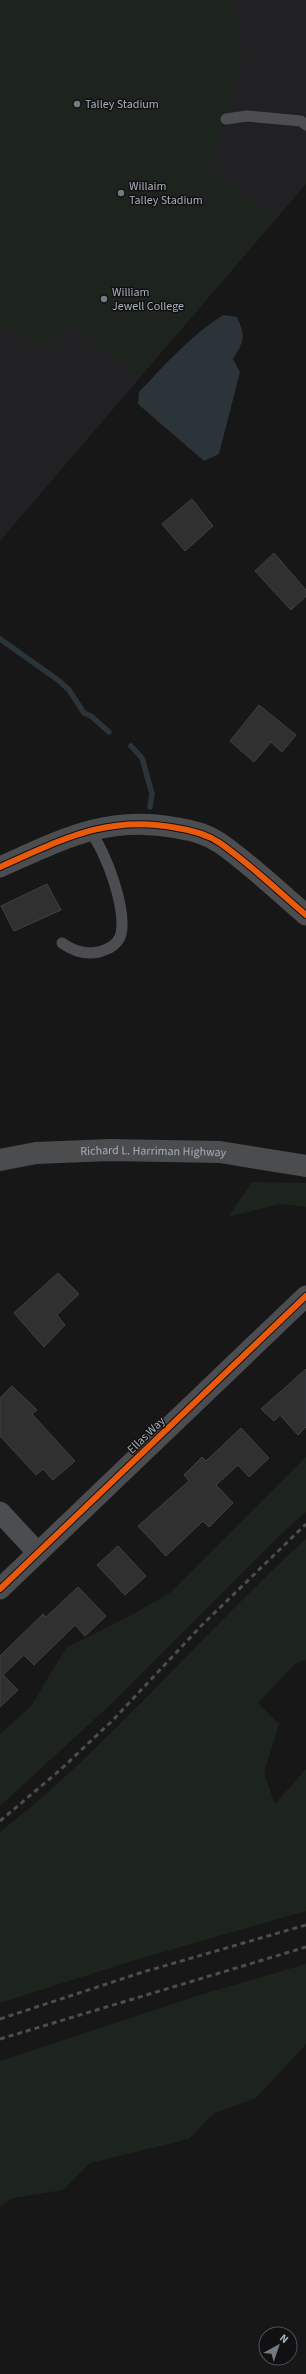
<svg xmlns="http://www.w3.org/2000/svg" width="306" height="2374" font-family="'Source Sans 3',sans-serif">
<style>
.built{fill:#212123}
.green{fill:#1d241d}
.water{fill:#2a3439}
.lines{fill:none;stroke-linecap:round;stroke-linejoin:round}
.stream{stroke:#2a3439;stroke-width:5.5}
.building{fill:#303031;stroke:#3f4143}
.lane{stroke:#4b4d50;stroke-width:11}
.street{stroke:#4b4d50;stroke-width:21}
.secondary{stroke:#4a4c4e;stroke-width:22}
.rail{stroke:#4b4d4f;stroke-width:3;stroke-dasharray:5 4;stroke-linecap:butt}
.cycleway-casing{stroke:#111113;stroke-width:8}
.cycleway{stroke:#e8590c;stroke-width:6}
.poi-dot{fill:#757a80;stroke:#111113;stroke-width:1.5}
.labels{text-anchor:middle;stroke-width:3;stroke-linejoin:round;paint-order:stroke}
.poi-label{font-size:12px;fill:#a8afb8;stroke:#111113;text-anchor:start}
.street-label{font-size:12px;fill:#a8afb8;stroke:#111113}
</style>
<rect width="100%" height="100%" fill="#171717"/>
<path class="built" d="M0,0H306V184L0,541Z"/>
<path class="green" d="M0,0H232L242,51L232,103L208,166L275,220L139,378L73,323L45,349L0,326Z
M252,1182L306,1183V1207L280,1204L228,1217Z
M306,1457V1512L280,1535L109,1706L0,1806V1734L31,1706L66,1648L128,1617L171,1592Z
M306,1539V1660L296,1663L258,1703L279,1724L264,1773L275,1804L306,1769V1911L132,1961L0,2003V1832C111,1745 201,1634 306,1539Z
M306,1964V2044L256,2098L213,2114L189,2139L90,2163L63,2190L13,2198L0,2206V2061L200,1995Z"/>
<path class="water" d="M223,315L237,317C246,337 244,341 233,359L240,372L219,454L204,461L138,404L139,392C166,364 190,336 223,315Z"/>
<g class="lines">
<path class="stream" d="M0,639L58,680L69,690L84,713L91,716L109,732
M131,746L142,758L152,794L150,807"/>
</g>
<path class="building" d="M192,499L213,526L185,551L162,524Z
M274,553L306,590V596L291,610L255,571Z
M259,705L296,735L282,752L271,742L254,762L230,741Z
M47,884L61,910L14,931L1,906Z
M58,1273L79,1294L57,1315L65,1325L44,1347L14,1313Z
M306,1369V1427L298,1435L280,1415L274,1421L261,1409Z
M12,1386L37,1410L32,1414L75,1461L53,1480L43,1469L36,1475L0,1436V1398Z
M241,1428L269,1458L249,1477L238,1465L216,1485L233,1503L209,1527L203,1521L166,1556L138,1526L189,1481L184,1475L202,1457L206,1461Z
M118,1546L146,1576L125,1595L97,1565Z
M78,1587L106,1616L85,1636L75,1625L34,1665L24,1655L3,1675L18,1690L0,1707V1656L43,1614L46,1617Z"/>
<g class="lines">
<path class="lane" d="M226,119L247,116L301,121L306,125
M62,943C73,951 85,955 99,952C108,949 116,946 120,937C129,914 105,847 89,831"/>
<path class="street" d="M0,867C61,840 108,814 177,828C191,830 208,835 220,843C250,864 278,891 306,915
M0,1512L38,1553
M0,1589L306,1296"/>
<path class="secondary" id="s1" d="M0,1160L36,1153L110,1150L220,1152L306,1166"/>
<path class="rail" d="M0,1821L59,1771L113,1720L201,1626L306,1524
M0,2019L143,1972L306,1925
M0,2039L306,1947"/>
<defs>
<path id="cycleway" d="M0,867C61,840 108,814 177,828C191,830 208,835 220,843C250,864 278,891 306,915
M0,1589L306,1296"/>
</defs>
<use href="#cycleway" class="cycleway-casing"/>
<use href="#cycleway" class="cycleway"/>
</g>
<g class="poi-dot">
<circle cx="77" cy="104" r="4"/>
<circle cx="121" cy="193" r="4"/>
<circle cx="104" cy="299" r="4"/>
</g>
<g class="labels">
<g class="poi-label">
<text x="85" y="108">Talley Stadium</text>
<text x="129" y="190">Willaim<tspan x="129" dy="14">Talley Stadium</tspan></text>
<text x="112" y="296">William<tspan x="112" dy="14">Jewell College</tspan></text>
</g>
<g class="street-label">
<text dy="4" stroke="none"><textPath href="#s1" startOffset="154">Richard L. Harriman Highway</textPath></text>
<text transform="translate(146 1435) rotate(-44)" y="4">Ellas Way</text>
</g>
</g>
<g transform="translate(278 2346) rotate(40)"><circle r="19" fill="#111113" stroke="#4d5055"/>
<path d="M0-3L7 15L0 10L-7 15Z" fill="#757a80"/>
<text y="-6" font-size="11" font-weight="bold" text-anchor="middle" fill="#a8afb8">N</text>
</g>
</svg>
